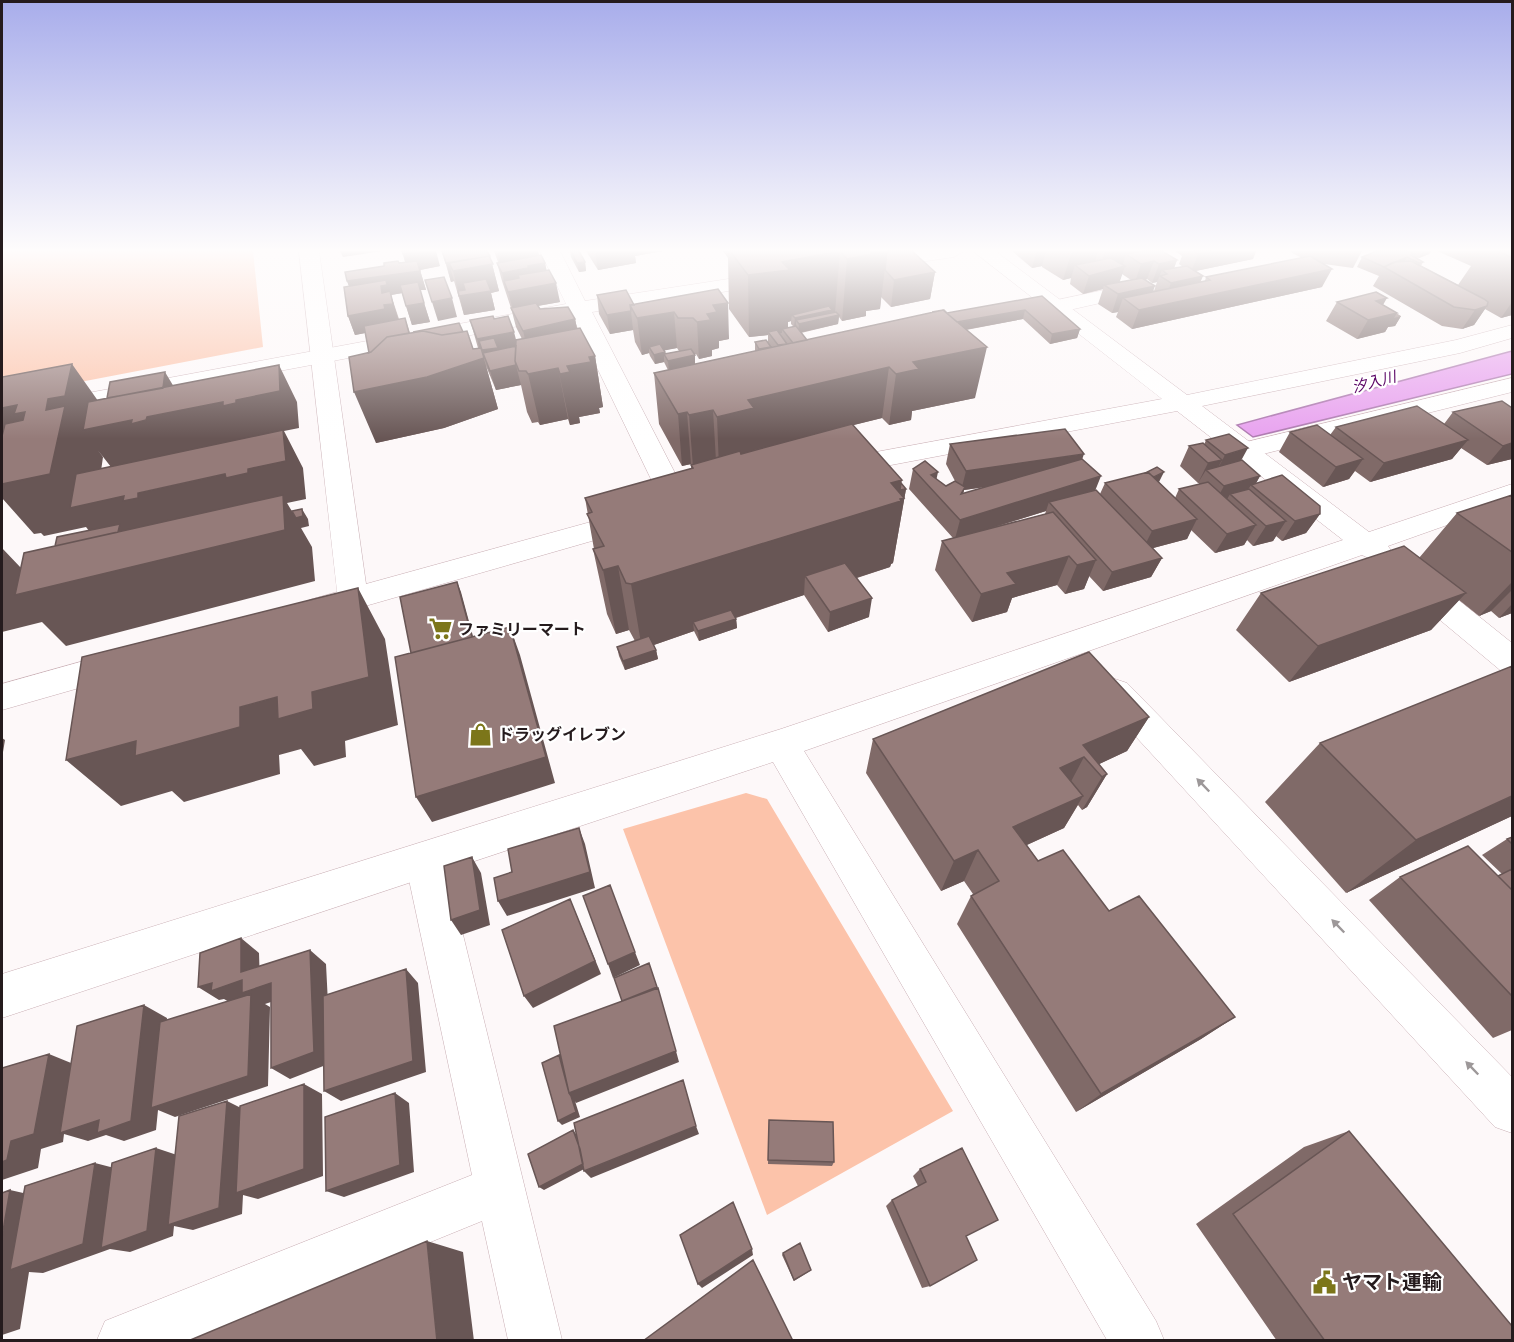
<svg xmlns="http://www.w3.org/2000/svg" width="1514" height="1342" font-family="'Roboto Condensed','Noto Sans JP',sans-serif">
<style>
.green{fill:#fcc3aa}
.water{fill:#e8a2ef;stroke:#ae7ab0;stroke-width:1.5}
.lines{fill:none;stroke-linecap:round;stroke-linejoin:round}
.minor-casing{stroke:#c9aeb4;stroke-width:1}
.tertiary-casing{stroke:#c9aeb4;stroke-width:1}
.minor{fill:#fff;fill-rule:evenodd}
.tertiary{fill:#fff;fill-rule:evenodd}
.wall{fill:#806a68;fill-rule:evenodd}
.shaded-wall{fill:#685655;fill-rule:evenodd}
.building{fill:#957b79;stroke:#685655;stroke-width:1.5}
.oneway{fill:#9d9899}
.labels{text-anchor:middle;stroke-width:4.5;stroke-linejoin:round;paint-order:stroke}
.far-water-label{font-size:15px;font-style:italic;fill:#590063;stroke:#fff}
.poi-label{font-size:16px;font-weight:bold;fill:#251b1d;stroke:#fff;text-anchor:start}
.near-poi-label{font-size:20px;font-weight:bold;fill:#251b1d;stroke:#fff;text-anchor:start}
</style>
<rect width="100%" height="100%" fill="#fdf8f9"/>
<path class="green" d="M2,251H253L263,347L2,397Z
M746,793L767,799L953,1111L767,1215L623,829Z"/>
<path class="water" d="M1512,351V374L1253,437L1237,425Z"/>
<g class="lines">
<defs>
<path id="minor" d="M540,251H560L585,301L774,272L781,274L784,278L781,282L774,284L592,312L692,506L688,512L678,515L668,512L664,506L572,316L2,423V409L566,304Z
M914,251H964L954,257L872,269L865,267L862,263L865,259Z
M1142,282L1149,284L1152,288L1149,292L1056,313L1048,312L1045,307L1048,302Z
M1512,378V392L1243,459L1234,457L1230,451L1234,445Z
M1115,679L1127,683L1512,1077V1133L1495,1127L1103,701L1098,692L1103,683Z
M425,843L439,848L445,861L562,1340H508L482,1221L190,1340H97L105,1321L472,1175L405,861L411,848Z"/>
<path id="tertiary" d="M299,251H319L366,584L634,510L644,512L648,519L644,526L320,619L309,616L305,608L309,600L337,592Z
M973,251H995L1187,395L1456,340L1512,325V338L1460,353L1202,406L1369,532L1512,484V502L1388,546L1392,552L1387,559L1377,562L1362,555L804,751L1156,1321L1164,1340H1107L773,762L2,1018V974L781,729L1343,540L1177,411L838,475L829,473L825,467L829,461L838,459L1162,399Z
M1415,571L1426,574L1512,643V673L1500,670L1404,590L1400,582L1404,574Z
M123,650L135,654L139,663L135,672L2,710V684Z"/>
</defs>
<use href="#minor" class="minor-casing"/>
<use href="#tertiary" class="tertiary-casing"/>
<use href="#minor" class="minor"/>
<use href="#tertiary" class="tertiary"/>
</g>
<path class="wall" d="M402,251L440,266L420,270L426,290H420L430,322L412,325L402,293L391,295L399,319L405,318L410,333L463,332L473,349L478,348L470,320L494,319L516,340L522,339L516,327L511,308L502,281L497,263L498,262L494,251H538L539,256L545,263L546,270L560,302L538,306L540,309L575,319L577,328L595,356L603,407L599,408L600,413L579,417L580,423L570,425L568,419L540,425L538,422L532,423L527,412L521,385L496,390L486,366L498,409L444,428L376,443L369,353L365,333L355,335L348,316L349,286L347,281L399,263L405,262Z
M442,251L490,256L499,291L491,293L495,310L464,315L454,281L451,282Z
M570,251H579L585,262L586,271L579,272L571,257Z
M586,251H663L635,256L636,263L598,270Z
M723,251H912L935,272L930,299L891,307L881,297L880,309L866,311V316L842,321L839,317L838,324L801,333L807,340L1042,296L1080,329L1077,338L1050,344L1023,319L966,330L975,398L912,411L911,420L889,425L882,418L853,425L906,489L893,563L891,564L890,567L857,578L869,617L828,632L804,595L736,618L737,628L699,641L694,631L654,645L656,650L658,659L625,670L619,656L617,647L635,641L629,630L616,634L607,614L593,549H594L585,498L691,469V464L682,466L659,424L654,373L668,370L664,362L655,364L650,356L649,353L642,355L635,342L633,330L610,334L599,314L597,295L634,305L718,289L729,339L719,341V348L712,350V356L699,359L696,354H694L695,364L755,351V342H768V335L749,337L729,309L728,258ZM791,321V324L794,327L788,328V322ZM677,348L679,351L665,354L664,350Z
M1012,251H1162L1177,260L1174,268L1183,267L1179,264L1182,256L1175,251H1256L1253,259L1195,271L1201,282L1205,281L1206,277L1302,258L1292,253L1291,251H1362L1353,268L1324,264L1322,287L1132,329L1116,317L1118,312L1112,313L1098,304L1103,289L1083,294L1070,284L1071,278L1063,280L1042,267V266L1032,268ZM1122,274L1131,280L1119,282ZM1147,279L1152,283L1157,282L1154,291L1146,280Z
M1377,251H1431L1429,254L1419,258L1413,257L1423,262L1421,266L1458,285L1471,266L1437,251H1512V315L1501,318L1485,309L1474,325L1462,329L1442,326L1373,286L1379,276L1357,267L1362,257Z
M1337,302L1383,305L1401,316L1395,326L1388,327L1385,332L1357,339L1326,321Z
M1512,408V459L1487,465L1461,448L1452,459L1370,482L1355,471L1349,479L1323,487L1279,452L1290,432L1330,435L1336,427L1444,424L1453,412Z
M1206,440L1241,460L1260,476L1256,483L1320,514L1306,533L1282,541L1276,536L1273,541L1253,546L1247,540L1244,545L1215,553L1191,530L1187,539L1153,548L1162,558L1151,577L1103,591L1089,576L1084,589L1065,594L1057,585L1012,598L1007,612L972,622L935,570L942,541L953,538L909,489L913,469L946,486L955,481L946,464L950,444L1082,460L1095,490L1100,494L1105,483L1146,473L1147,472L1159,482L1175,498L1179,489L1198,485L1199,483H1198L1180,466L1189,446L1204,445ZM985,487L963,494L964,490ZM1046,511L1045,514L992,528Z
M1512,495V613L1499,618L1491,611L1479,616L1459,600L1431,630L1289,682L1236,630L1261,593L1419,558L1457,513Z
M1149,717L1127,751L1099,764L1107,774L1087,807L1082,810L1078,805L1064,828L1027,845L1038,861L1109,911L1235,1017L1201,1039L1076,1112L957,924L971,896L973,894L964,881L941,891L866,773L873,739Z
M1320,743L1512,816L1346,893L1265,802Z
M1512,837V1030L1493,1038L1369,900L1400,877L1498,876L1502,874L1482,855L1507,839Z
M769,1120L834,1162L832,1166L768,1164Z
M1349,1131L1512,1341H1277L1196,1224L1304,1147Z
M920,1169L966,1236L930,1286L922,1288L886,1206L892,1200L918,1186L913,1176Z
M783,1253L810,1271L794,1281L782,1255Z"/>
<path class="shaded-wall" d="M340,251H383L343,257Z
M419,251H436L440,266L420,270L426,290H420L430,322L412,325L406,306L420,290L391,295L399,322L391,328L355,335L348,316L354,300L347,281L408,272L403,254Z
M497,251H538L540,263L501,269Z
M595,251H663L635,256L636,263L598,270Z
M840,251L835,313L839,315L838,324L798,333L799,324L796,320V327H794L795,318L792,315L791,321L788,322V332L782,329V333L770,335L768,332V335L749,337L748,275L782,262Z
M869,251H887L880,309L866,311V316L842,321L847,259Z
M1037,251H1046L1042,266L1032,268Z
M1072,251H1098L1091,274L1075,265L1071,278L1063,280Z
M1105,251H1144L1126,254L1122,267L1125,266L1119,284L1104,285L1103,289L1083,294L1089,276L1098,273Z
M1211,251H1256L1253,259L1191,272L1198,254Z
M1423,251H1431L1429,254L1419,258Z
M490,256L499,291L491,293L495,310L464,315L453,271L449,263L454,281L451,282L446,263Z
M1407,257L1402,266L1384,267L1379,276L1384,267Z
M1177,260L1170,279L1167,274L1162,270L1157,282L1152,283L1159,264Z
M1154,261L1147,279L1135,282L1141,264Z
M585,262L586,271L579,272L577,263Z
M545,263L549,281L521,288L504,281L502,273L528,266Z
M1332,269L1322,287L1132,329L1139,310Z
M935,272L930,299L891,307L894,280Z
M1203,276L1195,295L1164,302L1171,283Z
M556,283L560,302L513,310L508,292Z
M1155,286L1148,305L1123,298L1118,312L1112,313L1118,294Z
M452,298L457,317L438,321L432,302Z
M1387,298L1379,312L1376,301Z
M1512,302V315L1501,318Z
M728,303L729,339L719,341V348L712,350V356L699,359L697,322L707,314L713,305Z
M1487,306L1474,325L1462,329L1475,310Z
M1025,310L1023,319L942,334L944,325Z
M631,311L633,330L610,334L607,315Z
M674,312L677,348L652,353L649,347V353L642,355L637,318Z
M1397,313L1394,318L1401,316L1395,326L1388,327L1385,332L1357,339L1368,320Z
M575,319L579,338L528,350L523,331Z
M1080,329L1077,338L1050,344L1052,334Z
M514,332L519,351L483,353L488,369L479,341L498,409L444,428L376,443L354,392L482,358L477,339Z
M987,347L975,398L912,411L911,420L889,425L896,374L913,362Z
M665,352V356L664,354V362L655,364L654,355Z
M695,355V365L669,371L668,361Z
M595,356L603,407L599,408L600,413L579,417L580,423L570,425L558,368L568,419L540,425L528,374Z
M72,364L108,415L165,372L177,392L236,400L279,365L297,402L299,428L284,431L303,468L306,499L287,503L296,518L302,509L308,519L309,526L301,528L312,547L315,581L66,646L42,622L2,632V548L41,589L101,546L86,527L44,536L41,533L34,534L2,498V408L17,405L25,412L46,410L48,399ZM97,449L111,467L248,473L225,474L138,493L100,478L103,457Z
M516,365L521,385L496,390L490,371Z
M889,367L882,418L754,450V459L719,468L717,417L748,400Z
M713,410L716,461L693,467L689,415Z
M687,412L691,464L682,466L678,414Z
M1468,440L1452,459L1370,482L1384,463Z
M1512,443V459L1487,465L1503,446Z
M1248,448L1237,468L1215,474L1225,455Z
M1084,454L1077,474L964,490L960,507L961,491L966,471Z
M1363,459L1349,479L1323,487L1336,467Z
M1222,460L1213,477L1206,470L1198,483L1208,463Z
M938,472L934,491L931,475Z
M1164,472L1159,482L1149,487L1154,477Z
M1101,476L1093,496L1049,502L1046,511L955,539L960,520Z
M1260,476L1254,487L1251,485L1243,497L1230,494L1225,503L1213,506L1224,486Z
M902,480L900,490L906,489L893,563L891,564L890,567L815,591L805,576L804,595L698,630L693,622L694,631L642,649L631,584L891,483Z
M1320,514L1306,533L1282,541L1295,521Z
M1197,519L1187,539L1142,551L1152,531Z
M1286,521L1273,541L1253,546L1266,526Z
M1256,525L1244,545L1215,553L1227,534Z
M1069,556L1057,585L1012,598L1007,612L972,622L981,594L1007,573Z
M1162,558L1151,577L1103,591L1112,572Z
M1096,560L1084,589L1065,594L1077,565Z
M618,566L629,630L616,634L603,570Z
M457,582L461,592L477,651L418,669Z
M1512,582V590L1491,611L1479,616Z
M358,588L385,639L398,725L345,741L346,757L314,766L301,749L279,755L280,774L184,802L172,791L121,806L66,760L240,707L277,697L312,692Z
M1466,593L1431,630L1289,682L1318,646Z
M872,598L869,617L828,632L830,612Z
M1512,604V613L1499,618Z
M736,619L737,628L699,641L698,631Z
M510,627L520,655L555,783L432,822L416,797Z
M656,650L658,659L625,670L623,661Z
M1149,717L1127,751L1093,767L1084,757L1066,791L1060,768L1083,745Z
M2,738L5,740L2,758Z
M1107,774L1087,807L1082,810L1102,777Z
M1083,796L1064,828L998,858L1013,827Z
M1512,796V816L1346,893L1416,840Z
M579,828L585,844L595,888L507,916L498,901Z
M978,850L964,881L941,891L954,861Z
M472,857L481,873L490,925L461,935L451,920Z
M570,899L601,974L533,1008L524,996Z
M241,938L259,953L260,986L241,972Z
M310,950L326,964L331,1063L290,1079L271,1068Z
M635,952L640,965L613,978L608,964Z
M406,969L418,983L426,1072L341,1101L324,1091Z
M242,980L271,983L289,996L265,1004L270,1007L268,1086L175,1117L158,1110L156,1130L124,1141L106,1135L88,1141L64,1134L63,1142L41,1149L38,1168L2,1180V1162L49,1054L76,1065L144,1005L167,1018L159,1105L231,1003L224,999L219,1000L198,987L212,983Z
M1235,1017L1201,1039L1076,1112L1101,1094Z
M676,1051L679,1062L576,1103L575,1101L580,1117L562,1125L558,1121L569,1093L559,1055L563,1060Z
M304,1084L322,1094L323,1176L258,1199L243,1195L242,1214L193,1230L174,1226L173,1236L130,1252L110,1249L43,1273L29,1272L20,1329L2,1335V1237L10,1190L41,1197L95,1163L122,1170L156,1148L180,1156L227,1101L247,1111Z
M395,1093L409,1103L414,1172L344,1197L326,1191Z
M696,1126L699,1134L591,1178L584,1171Z
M573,1130L576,1134L588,1167L544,1190L539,1187Z
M427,1241L463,1252L474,1341H437Z
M752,1249L753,1255L702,1288L698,1284Z"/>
<path class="building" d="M402,251H419L403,254Z
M442,251H487L490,256L446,263Z
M571,251H579L585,262L577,263Z
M730,251H869L872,254L847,259L840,251L782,262L790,270L748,275Z
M887,251H912L935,272L894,280L885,270Z
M1144,251H1162L1177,260L1159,264L1154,261L1141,264L1126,254Z
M1194,251H1211L1198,254Z
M1377,251H1407L1414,254L1411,255L1423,262L1419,263L1407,257L1384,267L1362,257Z
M1499,251H1512V258Z
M541,255L545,263L528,266V268L502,273L497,263Z
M489,256L493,264L453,271L449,263Z
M1310,256L1332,269L1139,310L1123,298L1210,280L1206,277Z
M1111,258L1125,266L1089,276L1075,265Z
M398,261L399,263L417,261L420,271L347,281L345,272L384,266V263Z
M1411,261L1484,299L1488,302L1487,306L1475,310L1454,307L1384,267L1394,262Z
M1187,266L1203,276L1171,283L1160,276L1167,274L1162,270Z
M549,270L556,283L508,292L504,281L519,278L518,275Z
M444,277L452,298L432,302L425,280Z
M1142,278L1155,286L1118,294L1104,285Z
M486,279L491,291L459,296L458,291L465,290L463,283Z
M386,280L387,285L381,286L382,293L390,291L393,304L384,305L385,309L348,316L344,287Z
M418,282L424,303L406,306L400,285Z
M718,289L728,303L713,305L717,312L707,314L711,320L697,322L693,318H678L674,312L637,318L630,305Z
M626,290L634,305H630L631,311L607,315L597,295Z
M1376,292L1387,298L1376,301L1397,313L1368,320L1337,302Z
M1042,296L1080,329L1052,334L1025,310L957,322L943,310L932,312L944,310L947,313Z
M536,303L540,309L568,307L575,319L523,331L511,308Z
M829,306L832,310L795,318L792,315Z
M943,310L987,347L913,362L919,369L896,374L889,367L748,400L754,408L717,417L713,410L689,415L687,412L678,414L654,373Z
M836,312L839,315L799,324L796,320Z
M493,316L494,319L508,316L514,332L477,339L470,320Z
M405,318L409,333L387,337L371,352L369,353L364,326Z
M459,323L463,332L442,335L423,331L413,332Z
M796,326L807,340L793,343L782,329Z
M580,328L595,356L589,357L591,362L567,366L570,372L560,374L558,368L528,374L526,371H519L515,361L516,340Z
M777,330L787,344L778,345L768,332Z
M423,331L442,335L467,331L473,349L481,348L484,358L427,377L354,392L349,357L371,352L387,337Z
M494,338L498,348L482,350L479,341Z
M766,340L771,347L759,349L755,342Z
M660,344L665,352L654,355L649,347Z
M516,346L515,361L516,365L490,371L483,353Z
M691,349L695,355L668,361L664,354Z
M72,364L65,396L48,399L46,410L65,406L50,474L2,484V436L5,424L23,420L25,412L14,414L17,405L2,408V377Z
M279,365L280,391L236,400V403L223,406V402L147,417L146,420L131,424L132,420L83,430L88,402Z
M165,372L163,388L107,398L110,382Z
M1502,401L1512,408V443L1503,446L1453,412Z
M1417,406L1468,440L1384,463L1336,427Z
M852,424L902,480L891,483L904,498L900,499L901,501L631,584L626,583L618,566L603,570L593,549L604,546L587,514L592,512L585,498L693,468L691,465L740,451L741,454Z
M1317,425L1363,459L1336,467L1290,432Z
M1065,429L1084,454L966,471L950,444Z
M283,430L286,461L248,469V473L226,478L225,474L138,493V498L123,501L124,496L70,508L76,474Z
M1229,434L1248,448L1225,455L1206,440Z
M1203,443L1222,460L1208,463L1189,446Z
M1082,459L1101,476L960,520L913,469L925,461L938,472L931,475L946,486L955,481L965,487L961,494Z
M1242,460L1260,476L1224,486L1206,470Z
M1157,467L1164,472L1154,477L1147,472Z
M1148,472L1197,519L1152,531L1105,483Z
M1282,475L1320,506V514L1295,521L1251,485Z
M1208,482L1256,525L1227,534L1179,489Z
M901,483L906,489L900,490Z
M1249,489L1286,521L1266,526L1230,494Z
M1096,490L1162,558L1112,572L1049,502Z
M283,495L285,530L15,595L24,553Z
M1512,495V552L1457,513Z
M302,509L303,516L296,518L292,511Z
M1053,512L1096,560L1077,565L1069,556L1007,573L1016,584L981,594L942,541Z
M120,524L118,532L55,546L57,537Z
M1404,546L1466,593L1318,646L1261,593Z
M845,563L872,598L830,612L805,576Z
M457,582L472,637L411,653L400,597Z
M358,588L369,677L312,692L313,709L278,719L277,697L240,707V727L135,756L136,741L66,760L82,657Z
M731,610L736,619L698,631L693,622Z
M510,627L546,757L416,797L395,657Z
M649,636L656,650L623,661L617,647Z
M1089,652L1149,717L1083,745L1107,774L1102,777L1084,757L1060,768L1083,796L1013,827L1038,861L1063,850L1109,911L1139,896L1235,1017L1101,1094L971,896L999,881L978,850L954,861L873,739Z
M1512,666V796L1416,840L1320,743Z
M579,828L590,872L498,901L494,878L512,872L508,849Z
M1512,837V844L1507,839Z
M1468,846L1512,890V996L1400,877Z
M472,857L480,910L451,920L444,866Z
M1512,869V890L1498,876Z
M610,885L635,952L608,964L583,896Z
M570,899L595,961L524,996L502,930Z
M241,938V972L310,950L314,1052L271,1068V983L242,993V980L211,991L212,983L198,987L200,953Z
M649,963L657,987L622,1001L614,978Z
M406,969L413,1061L324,1091L323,996Z
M658,988L676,1051L569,1093L554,1026Z
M251,994L248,1076L151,1108L160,1022Z
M144,1005L131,1121L97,1133L99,1120L60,1133L77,1026Z
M49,1054L34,1134L11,1141L7,1160L2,1162V1068Z
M559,1055L569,1093L571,1096L576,1112L558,1121L542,1063Z
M683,1080L696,1126L584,1171L574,1123Z
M304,1084V1169L236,1193L240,1106Z
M395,1093L400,1165L326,1191L325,1117Z
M227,1101L219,1208L168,1225L179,1116Z
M769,1120L833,1122L834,1162L768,1160Z
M573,1130L580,1149L583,1164L539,1187L528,1154Z
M1349,1131L1512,1326V1341H1325L1233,1214Z
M156,1148L147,1231L101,1248L112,1163Z
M962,1148L998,1220L966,1236L977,1260L930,1286L892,1200L926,1182L920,1169Z
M95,1163L83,1244L10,1270L25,1186Z
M10,1190L2,1237V1193Z
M733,1202L752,1249L698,1284L680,1235Z
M427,1241L437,1341H188Z
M800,1243L811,1270L794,1280L783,1253Z
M753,1260L793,1341H643Z"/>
<defs><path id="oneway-solid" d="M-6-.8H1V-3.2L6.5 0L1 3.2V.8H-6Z" transform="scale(1.5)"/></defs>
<g class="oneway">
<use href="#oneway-solid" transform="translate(1203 785) rotate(-134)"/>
<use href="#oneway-solid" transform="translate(1338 926) rotate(-134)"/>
<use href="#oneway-solid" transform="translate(1472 1068) rotate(-134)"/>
</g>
<linearGradient id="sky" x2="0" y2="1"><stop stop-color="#a8adeb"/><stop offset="0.57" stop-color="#fefcfc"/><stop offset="1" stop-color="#fefcfc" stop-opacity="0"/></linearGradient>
<rect width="1514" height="439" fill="url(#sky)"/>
<defs>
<symbol id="supermarket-bare" viewBox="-9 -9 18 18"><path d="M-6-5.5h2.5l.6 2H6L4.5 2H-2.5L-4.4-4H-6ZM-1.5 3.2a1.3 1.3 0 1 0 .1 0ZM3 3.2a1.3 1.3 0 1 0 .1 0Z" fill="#7c761a" stroke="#fff" stroke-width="2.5" paint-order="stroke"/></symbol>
<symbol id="shop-bare" viewBox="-9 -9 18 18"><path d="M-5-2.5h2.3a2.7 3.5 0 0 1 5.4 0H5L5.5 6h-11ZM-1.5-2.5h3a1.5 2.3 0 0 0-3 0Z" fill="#7c761a" stroke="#fff" stroke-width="2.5" paint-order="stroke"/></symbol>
<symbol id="civic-bare" viewBox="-9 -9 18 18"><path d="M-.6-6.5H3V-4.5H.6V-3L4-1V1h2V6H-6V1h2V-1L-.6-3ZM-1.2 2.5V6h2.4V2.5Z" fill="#7c761a" stroke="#fff" stroke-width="2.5" paint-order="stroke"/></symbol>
</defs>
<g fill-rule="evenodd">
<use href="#supermarket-bare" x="424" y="612" width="33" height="33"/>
<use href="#shop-bare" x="464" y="718" width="33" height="33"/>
<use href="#civic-bare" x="1308" y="1266" width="33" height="33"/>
</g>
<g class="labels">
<g class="far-water-label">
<text transform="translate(1374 382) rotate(-15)" y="5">汐入川</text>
</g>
<g class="poi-label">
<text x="458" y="635">ファミリーマート</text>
<text x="498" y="740">ドラッグイレブン</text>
</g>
<g class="near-poi-label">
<text x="1342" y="1289">ヤマト運輸</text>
</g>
</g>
<rect width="1514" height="1342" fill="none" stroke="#251b1d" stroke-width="6"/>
</svg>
